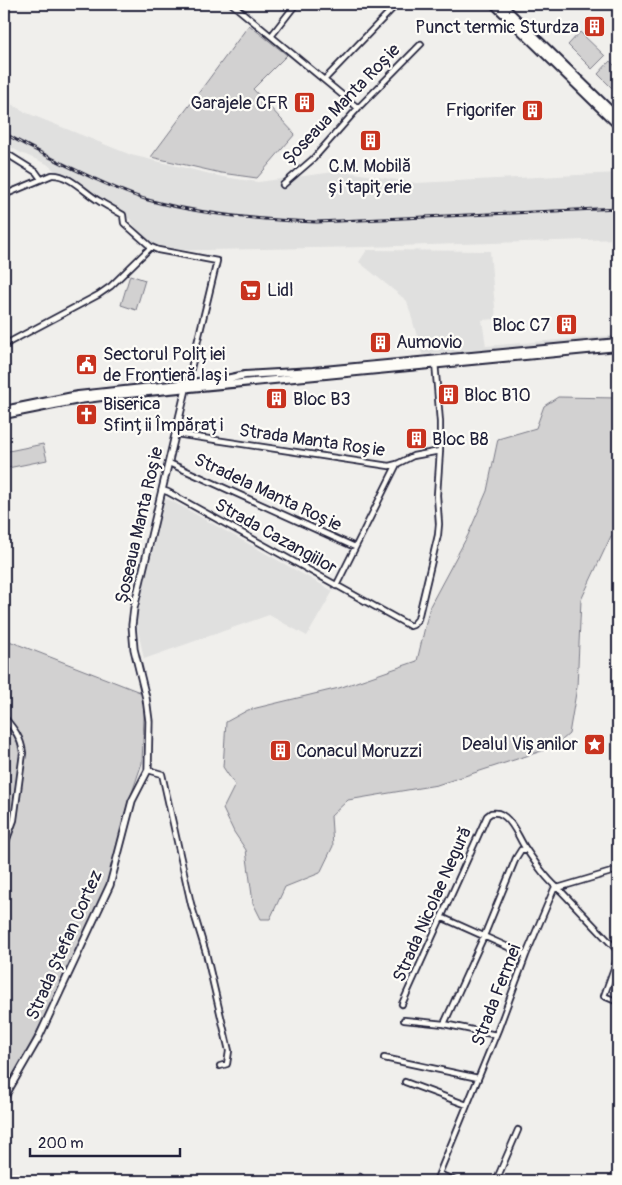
<svg xmlns="http://www.w3.org/2000/svg" width="622" height="1185" font-family="Pangolin,sans-serif">
<style>
.built{fill:#e0e0df}
.green{fill:#d2d1d1;stroke:#7a7a86}
.lines{fill:none;stroke-linecap:round;stroke-linejoin:round}
.minor-casing{stroke:#22223b;stroke-width:8}
.tertiary-casing{stroke:#22223b;stroke-width:9}
.secondary-casing{stroke:#22223b;stroke-width:10}
.primary-casing{stroke:#22223b;stroke-width:11}
.minor{stroke:#fdfcf7;stroke-width:4.5}
.tertiary{stroke:#fdfcf7;stroke-width:5.5}
.secondary{stroke:#fdfcf7;stroke-width:6}
.primary{stroke:#fdfcf7;stroke-width:7}
.rail-casing{stroke:#22223b;stroke-width:3}
.rail{stroke:#fdfcf7;stroke-width:1;stroke-dasharray:4;stroke-linecap:butt}
.labels{text-anchor:middle;stroke-width:4.5;stroke-linejoin:round;paint-order:stroke}
.poi-label{font-size:18px;fill:#22223b;stroke:#fdfcf7;text-anchor:start}
.street-label{font-size:18px;fill:#22223b;stroke:#fdfcf7}
</style>
<rect width="100%" height="100%" fill="#f0efec"/>
<filter id="ink" filterUnits="userSpaceOnUse"><feTurbulence type="fractalNoise" baseFrequency=".02" numOctaves="2"/><feDisplacementMap in="SourceGraphic" scale="10" xChannelSelector="R" yChannelSelector="G"/><feConvolveMatrix kernelMatrix="1 2 1 2 8 2 1 2 1" color-interpolation-filters="sRGB"/></filter>
<g filter="url(#ink)">
<path class="built" d="M4,100L27,113L131,155L223,177L258,182L342,171L416,183L618,173V239L367,247L151,251L130,219L77,190L47,164L21,153L4,143Z
M367,250L490,251L496,319L482,320L486,346L618,335V351L422,354L407,301L359,262Z
M164,499L170,500L333,591L307,636L269,615L144,659L136,621L137,608Z"/>
<path class="green" d="M249,25L287,55L253,89L295,134L257,178L221,173L151,157Z
M580,32L605,56L592,69L568,45Z
M610,61L618,69V94L598,74Z
M130,275L145,280L136,310L121,305Z
M558,397L618,398V533L611,536L581,600L577,687L569,734L554,747L437,785L348,800L331,816L333,846L320,873L285,887L270,919H261L253,903L246,850L234,832L223,809L235,785L223,767L226,722L248,710L339,688L417,661L430,606L468,535L487,491L498,439L536,428L544,406Z
M43,444L47,460L8,468L4,452Z
M4,639L145,694L142,763L125,813L110,886L4,1097Z"/>
<g class="lines">
<defs>
<path id="minor" d="M232,4L358,108
M272,35L296,4
M325,79L397,4
M4,152L36,172L41,179
M283,185L313,159L358,108L421,44
M4,195L52,175C69,174 85,193 99,201C107,206 115,210 123,215L124,223L151,247L158,250L217,261L187,385
M4,345L98,295L111,286L151,247
M176,434L389,466L397,464L413,456L440,451V422L435,362
M169,463L355,547
M162,490L168,492L410,626L413,625L418,619L438,535L439,524L437,495L440,451
M336,586L397,464
M4,717C14,729 21,737 23,753L14,820L4,847
M148,770L162,774L191,904L206,953L229,1051L227,1064L220,1066
M441,917L526,955
M618,957L604,996L618,1002
M402,1004L487,816L491,813C497,812 500,813 505,817C515,825 519,839 526,849C536,864 547,880 561,891L618,951
M404,1020L444,1024L496,1035
M444,1024L484,936L516,858L521,850L526,849
M384,1058L478,1078
M405,1082L467,1105
M439,1174L455,1181
M356,1181L360,1177L364,1181
M436,1181L498,1030L526,955L554,889L618,870
M496,1181L518,1130"/>
<path id="tertiary" d="M4,1098L38,1039L110,885L132,801L148,770L149,721L146,698L134,649L132,625L134,608L186,389"/>
<path id="secondary" d="M4,410L78,395L226,379L245,375L313,371L618,342
M4,415L79,400L117,395L618,347"/>
<path id="primary" d="M494,4L618,125
M501,4L618,118"/>
</defs>
<use href="#minor" class="minor-casing"/>
<use href="#tertiary" class="tertiary-casing"/>
<use href="#secondary" class="secondary-casing"/>
<use href="#primary" class="primary-casing"/>
<use href="#minor" class="minor"/>
<use href="#tertiary" class="tertiary"/>
<use href="#secondary" class="secondary"/>
<use href="#primary" class="primary"/>
<defs>
<path id="rail" d="M4,133C28,147 53,159 78,171C101,182 124,193 148,200C203,215 260,220 317,222L618,208"/>
</defs>
<use href="#rail" class="rail-casing"/>
<use href="#rail" class="rail"/>
</g>
</g>
<defs>
<symbol id="building-square" viewBox="-11 -11 22 22"><rect x="-9" y="-9" width="18" height="18" rx="4" fill="#c8321e" stroke="#fdfcf7"/><path d="M-4-6H4V6H1V3H-1V6H-4ZM-2.5-4.3h1.7v1.8h-1.7ZM.8-4.3h1.7v1.8H.8ZM-2.5-1h1.7V.8h-1.7ZM.8-1h1.7V.8H.8Z" fill="#fff"/></symbol>
<symbol id="supermarket-square" viewBox="-11 -11 22 22"><rect x="-9" y="-9" width="18" height="18" rx="4" fill="#c8321e" stroke="#fdfcf7"/><path d="M-6-5.5h2.5l.6 2H6L4.5 2H-2.5L-4.4-4H-6ZM-1.5 3.2a1.3 1.3 0 1 0 .1 0ZM3 3.2a1.3 1.3 0 1 0 .1 0Z" fill="#fff"/></symbol>
<symbol id="civic-square" viewBox="-11 -11 22 22"><rect x="-9" y="-9" width="18" height="18" rx="4" fill="#c8321e" stroke="#fdfcf7"/><path d="M-.6-6.5H3V-4.5H.6V-3L4-1V1h2V6H-6V1h2V-1L-.6-3ZM-1.2 2.5V6h2.4V2.5Z" fill="#fff"/></symbol>
<symbol id="church-square" viewBox="-11 -11 22 22"><rect x="-9" y="-9" width="18" height="18" rx="4" fill="#c8321e" stroke="#fdfcf7"/><path d="M-1.2-6h2.4v3.5h3.3v2.4h-3.3V6h-2.4V-.1h-3.3v-2.4h3.3Z" fill="#fff"/></symbol>
<symbol id="sight-square" viewBox="-11 -11 22 22"><rect x="-9" y="-9" width="18" height="18" rx="4" fill="#c8321e" stroke="#fdfcf7"/><path d="M0-6L1.8-2.2L6-1.7L2.9 1.2L3.7 5.4L0 3.3L-3.7 5.4L-2.9 1.2L-6-1.7L-1.8-2.2Z" fill="#fff"/></symbol>
</defs>
<g fill-rule="evenodd">
<use href="#building-square" x="582" y="14" width="25" height="25"/>
<use href="#building-square" x="292" y="90" width="25" height="25"/>
<use href="#building-square" x="520" y="98" width="25" height="25"/>
<use href="#building-square" x="358" y="128" width="25" height="25"/>
<use href="#supermarket-square" x="238" y="278" width="25" height="25"/>
<use href="#building-square" x="554" y="312" width="25" height="25"/>
<use href="#building-square" x="368" y="330" width="25" height="25"/>
<use href="#civic-square" x="74" y="352" width="25" height="25"/>
<use href="#building-square" x="436" y="382" width="25" height="25"/>
<use href="#building-square" x="264" y="386" width="25" height="25"/>
<use href="#church-square" x="74" y="402" width="25" height="25"/>
<use href="#building-square" x="404" y="426" width="25" height="25"/>
<use href="#sight-square" x="582" y="732" width="25" height="25"/>
<use href="#building-square" x="268" y="738" width="25" height="25"/>
</g>
<g class="labels">
<g class="poi-label">
<text x="579" y="33" text-anchor="end">Punct termic Sturdza</text>
<text x="288" y="109" text-anchor="end">Garajele CFR</text>
<text x="516" y="116" text-anchor="end">Frigorifer</text>
<text x="370" y="172" text-anchor="middle">C.M. Mobilă<tspan x="370" dy="21">și tapițerie</tspan></text>
<text x="267" y="296">Lidl</text>
<text x="550" y="331" text-anchor="end">Bloc C7</text>
<text x="396" y="348">Aumovio</text>
<text x="103" y="360">Sectorul Poliției<tspan x="103" dy="21">de Frontieră Iași</tspan></text>
<text x="464" y="401">Bloc B10</text>
<text x="293" y="405">Bloc B3</text>
<text x="103" y="410">Biserica<tspan x="103" dy="21">Sfinții Împărați</tspan></text>
<text x="432" y="445">Bloc B8</text>
<text x="578" y="750" text-anchor="end">Dealul Vișanilor</text>
<text x="296" y="757">Conacul Moruzzi</text>
</g>
<g class="street-label">
<text transform="translate(341 104) rotate(-46)" y="6">Șoseaua Manta Roșie</text>
<text transform="translate(312 440) rotate(8)" y="6">Strada Manta Roșie</text>
<text transform="translate(268 492) rotate(25)" y="6">Stradela Manta Roșie</text>
<text transform="translate(139 525) rotate(-77)" y="6">Șoseaua Manta Roșie</text>
<text transform="translate(276 536) rotate(29)" y="6">Strada Cazangiilor</text>
<text transform="translate(432 904) rotate(-66)" y="6">Strada Nicolae Negură</text>
<text transform="translate(64 945) rotate(-66)" y="6">Strada Ștefan Cortez</text>
<text transform="translate(496 995) rotate(-69)" y="6">Strada Fermei</text>
</g>
</g>
<rect width="622" height="1185" fill="none" stroke="#fdfcf7" stroke-width="20"/>
<rect x="10" y="10" width="602" height="1165" fill="none" stroke="#22223b" stroke-width="2" filter="url(#ink)"/>
<path d="M30 1148v8h150v-8" fill="none" stroke="#22223b" stroke-width="2.5"/>
<text x="38" y="1148" font-size="15" fill="#22223b" stroke="#fdfcf7" stroke-width="4" paint-order="stroke">200 m</text>
</svg>
